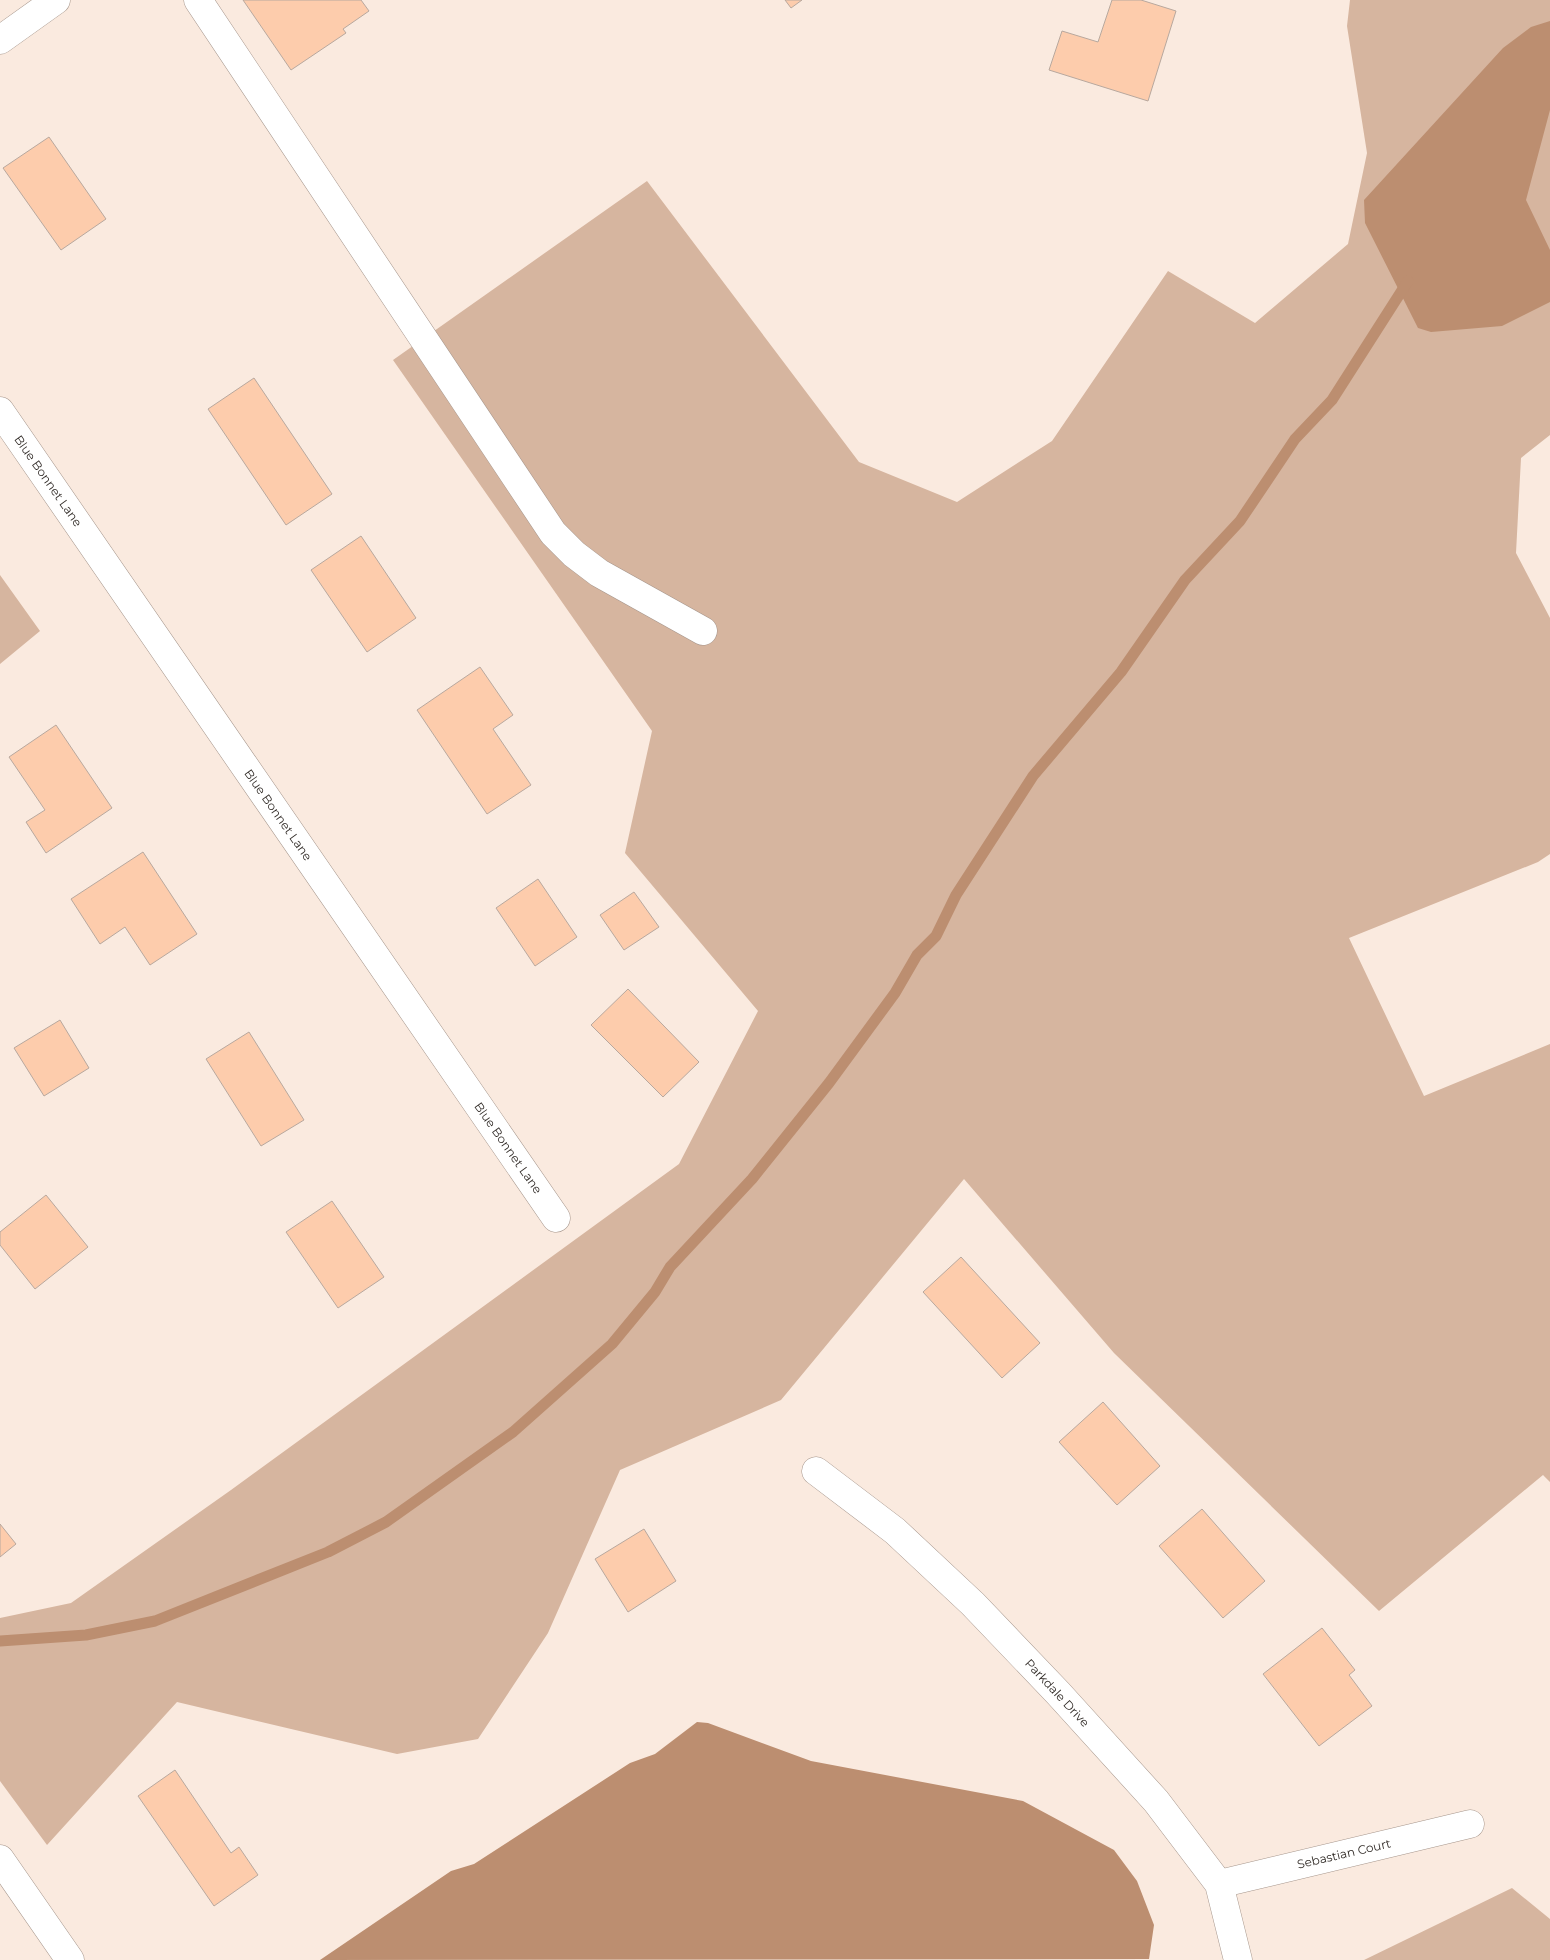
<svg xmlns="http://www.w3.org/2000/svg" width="1550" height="1960" font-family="Montserrat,sans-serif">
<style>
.green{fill:#d6b59f}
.water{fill:#bc8e70}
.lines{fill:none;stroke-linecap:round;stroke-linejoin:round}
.stream{stroke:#bc8e70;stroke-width:11}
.building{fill:#fdccac;stroke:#b8a89e}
.minor-casing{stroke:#a6968c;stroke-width:29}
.minor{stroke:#fff;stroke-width:28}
.labels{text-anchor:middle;stroke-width:4;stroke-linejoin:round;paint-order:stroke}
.street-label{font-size:12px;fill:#322c28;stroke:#fff}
</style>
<rect width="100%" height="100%" fill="#faeadf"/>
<path class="green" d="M1350,0H1550V435L1521,458L1516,553L1550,618V854L1538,862L1349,938L1424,1096L1550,1044V1482L1543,1475L1379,1611L1114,1353L964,1179L781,1400L620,1470L548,1633L478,1739L397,1754L177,1702L47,1845L0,1781V1618L71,1603L231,1490L679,1164L758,1011L625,853L652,731L393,360L647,181L859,462L957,502L1052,441L1168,271L1255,323L1348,244L1367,153L1347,26Z
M0,575L40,631L0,664Z
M1512,1888L1550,1919V1960H1364Z"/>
<path class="water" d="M1550,21V110L1526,200L1550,250V302L1502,326L1431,332L1418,328L1365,223L1364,200L1503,48L1531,27Z
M697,1722L708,1723L811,1761L1023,1801L1114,1850L1137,1881L1154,1925L1149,1959L320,1960L451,1871L474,1864L630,1763L655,1754Z"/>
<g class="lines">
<path class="stream" d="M0,1641L86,1635L155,1621L328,1552L386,1522L513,1432L612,1344L655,1292L670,1267L752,1179L829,1083L895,993L917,955L936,936L956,895L1033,776L1121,672L1185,580L1240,521L1295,439L1332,400L1408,281"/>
</g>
<path class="building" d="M243,0H361L369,11L343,29L346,33L291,70Z
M785,0H802L791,8Z
M1112,0H1141L1176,11L1148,101L1049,70L1062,31L1098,42Z
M49,137L106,219L61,250L3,168Z
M254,378L332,494L286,525L208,409Z
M361,536L416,618L367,652L311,570Z
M480,667L513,715L493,729L531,785L487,814L417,710Z
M56,725L112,808L46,853L26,822L45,810L9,757Z
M143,852L197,934L150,965L125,927L100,944L71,899Z
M538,879L577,937L535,966L496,908Z
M634,892L659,927L624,950L600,915Z
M628,989L699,1062L663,1097L591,1025Z
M60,1020L89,1068L44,1096L14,1048Z
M249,1032L304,1120L261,1146L206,1059Z
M46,1195L88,1247L35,1289L0,1245V1232Z
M332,1201L384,1277L338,1308L286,1232Z
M961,1257L1040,1343L1002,1378L923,1292Z
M1103,1402L1160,1466L1117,1505L1059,1442Z
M1202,1509L1265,1581L1223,1618L1159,1546Z
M0,1524L16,1544L0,1557Z
M644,1529L676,1581L628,1612L595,1559Z
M1322,1628L1355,1670L1349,1675L1372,1706L1319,1746L1263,1674Z
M175,1770L231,1853L239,1847L258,1875L214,1906L138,1796Z"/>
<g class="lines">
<defs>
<path id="minor" d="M198,0L553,533L574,554L599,573L703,631
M0,40L56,0
M0,411L556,1218
M816,1471L895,1531L973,1604L1058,1693L1156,1801L1219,1884L1238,1960
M0,1859L70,1960
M1219,1884L1470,1824"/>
</defs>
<use href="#minor" class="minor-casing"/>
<use href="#minor" class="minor"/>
</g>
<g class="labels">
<g class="street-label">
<text transform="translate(48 481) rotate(55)" y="4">Blue Bonnet Lane</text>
<text transform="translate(278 815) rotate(55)" y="4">Blue Bonnet Lane</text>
<text transform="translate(508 1148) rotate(55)" y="4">Blue Bonnet Lane</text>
<text transform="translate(1057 1693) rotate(47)" y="4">Parkdale Drive</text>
<text transform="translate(1344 1854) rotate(-13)" y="4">Sebastian Court</text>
</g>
</g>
</svg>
